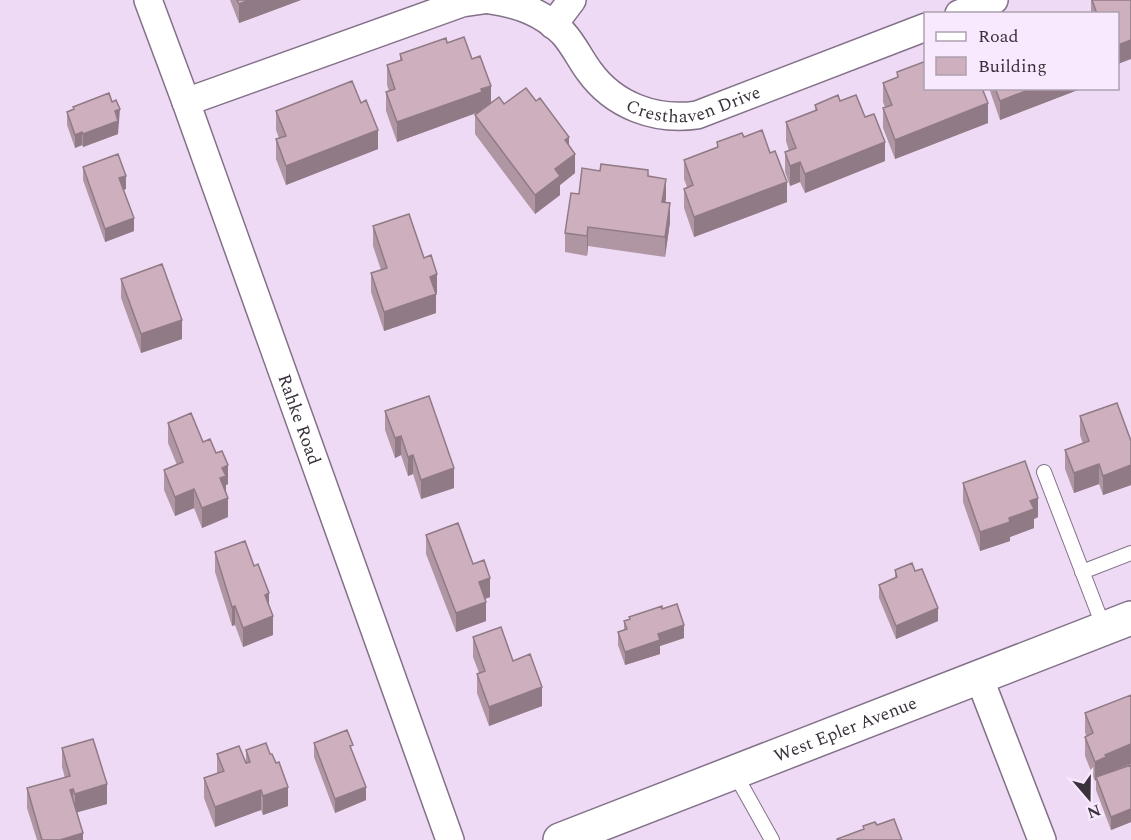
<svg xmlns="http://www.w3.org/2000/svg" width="1131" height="840" font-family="Spectral,serif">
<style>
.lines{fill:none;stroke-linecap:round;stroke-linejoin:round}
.service-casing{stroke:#837189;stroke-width:16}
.minor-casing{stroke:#837189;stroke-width:30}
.tertiary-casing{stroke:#837189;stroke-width:36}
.service{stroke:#fff;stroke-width:14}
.minor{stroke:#fff;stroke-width:27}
.tertiary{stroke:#fff;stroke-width:33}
.wall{fill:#b096a3}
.shaded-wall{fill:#907a85}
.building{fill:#cdafbe;stroke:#907a85;stroke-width:1.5}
.labels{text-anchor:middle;stroke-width:4.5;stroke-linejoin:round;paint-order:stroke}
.street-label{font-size:18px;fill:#3a323c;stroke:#f9e9fe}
</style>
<rect width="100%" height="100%" fill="#eedaf4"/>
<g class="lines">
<defs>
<path id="service" d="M1044,472L1104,628
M1082,572L1131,553
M734,772L772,840"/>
<g id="minor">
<path id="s1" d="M148,0L186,102L450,840"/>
<path id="s2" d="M490,0C518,4 542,12 563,33C574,45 580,59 589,71C614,106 656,121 697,115L926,27"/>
<path d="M959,14L994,0"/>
<path d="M553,25L572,0"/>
<path d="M186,102L462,3L483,0"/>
<path d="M979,677L1042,840"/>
</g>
<g id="tertiary">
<path id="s3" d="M560,840L1131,618"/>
</g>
</defs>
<use href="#service" class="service-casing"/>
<use href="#minor" class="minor-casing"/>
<use href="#tertiary" class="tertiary-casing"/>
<use href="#service" class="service"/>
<use href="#minor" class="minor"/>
<use href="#tertiary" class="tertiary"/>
</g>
<path class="wall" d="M230,0H301L239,23Z
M1091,0H1131L1118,14H1091Z
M447,43L472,59L491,102L504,104L569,146L575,173L560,185V195L535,214L475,134V115L478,112L397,142L386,111V92L389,91L387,85V65L400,60V54Z
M897,72L988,123L895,159L883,128V108L885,107L883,102V83L897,78Z
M989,88H1083L1000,120Z
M840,101L865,117L885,161L805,193L800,182L790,186L785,172V152L789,151L786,141V122L815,110V105Z
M361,103L378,149L286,185L276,159V139L279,138L276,130V111Z
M73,107L120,123H118V134L83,147L82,145L75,148L67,125V112L73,109Z
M744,137L787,202L694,237L684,208V189L687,187L684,179V160L717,148V142Z
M83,167L126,189L123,190L134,231L105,242L83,180Z
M648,176L666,198L665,203L670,222L665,257L588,246L587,256L565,252V233L579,194Z
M373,226L424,258L437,293L436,294V313L384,331L371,292V273L381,270L373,246Z
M121,279L182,339L141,353L121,298Z
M385,411L454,488L421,499L413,474L408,476L401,455L395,458L385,430Z
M1080,416L1131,441V485L1103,495L1099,484L1074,493L1065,469V450L1083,444L1080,435Z
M168,423L203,442L228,484L226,485V490L228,517L202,528L194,508L175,516L164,490V470L177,465L168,443Z
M963,483L1038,517L1034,519V528L1010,537V541L980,551L963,502Z
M426,535L490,597L485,599L486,621L456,632L426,554Z
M215,552L269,604L273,635L243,647L235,625L232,626L215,572Z
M895,570L915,571L938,621L896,639L879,598V585L895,578Z
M662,609L684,638L660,646V654L625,665L618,645V632L624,630V621Z
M473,637L513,661L542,706L489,726L477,693V674L479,673L473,657Z
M1085,713L1131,764L1106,774L1131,765V822L1111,830L1096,790V780L1095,781L1085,756V737L1086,736L1085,732Z
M314,743L353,752L366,800L335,813L314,757Z
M62,748L107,804L77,812L83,840H37L27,808V788L65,778L62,767Z
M246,750L288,806L263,815L261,810L215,827L204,798V778L217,774V754L246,763Z"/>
<path class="shaded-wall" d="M249,0H301L239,23V4Z
M1131,40V59L1118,64V45Z
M491,86V105L482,108V111L397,142V122Z
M1033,88H1083L1000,120V101Z
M988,103V123L895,159V140Z
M120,109L118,134L83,147V134L115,111Z
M378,130V149L286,185V166Z
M82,132V145L75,148V135Z
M569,137V156L565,140Z
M885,142V161L805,193V174Z
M575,154V173L560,185V195L535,214V195L555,169Z
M800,162V182L790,186V166Z
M126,176V189L119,192V178Z
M666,179V198L662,221V202Z
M787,182V202L694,237V217Z
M670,203V222L665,257V237Z
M134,218V231L105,242V229Z
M588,227V246L587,256V236Z
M437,274V293L431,296L436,294V313L384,331V312L430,277Z
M182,320V339L141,353V334Z
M401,436V455L395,458V438Z
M413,455V474L408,476V457Z
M1099,464V484L1074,493V473Z
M228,465V484L226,485V496L220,478L222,468Z
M1131,465V485L1103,495V476Z
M454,468V488L421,499V480Z
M194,489V508L175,516V497Z
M228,498V517L202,528V508Z
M1038,498V517L1034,519V528L1010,537V541L980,551V532L1030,501Z
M490,578V597L479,601V582Z
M269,593V613L265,595Z
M486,602V621L456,632V613Z
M235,606V625L232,626V607Z
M938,608V621L896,639V626Z
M273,616V635L243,647V628Z
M684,625V638L660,646V654L625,665V652L658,634Z
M542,687V706L489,726V707Z
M1131,744V764L1096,777V780L1095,781V762L1105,755Z
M107,784V804L75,813V794Z
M288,787V806L263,815V796Z
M366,787V800L335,813V799Z
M73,789V809L70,790Z
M261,790V810L215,827V807Z
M1131,809V822L1111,830V817Z
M83,833V840H60Z"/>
<path class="building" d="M237,0H249L239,4Z
M1092,0H1131V40L1118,45V14H1097Z
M464,37L472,59L480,56L491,86L481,89L482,92L397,122L386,92L395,89L387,65L402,60L400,54L446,38L447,43Z
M926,61V88H982L988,103L895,140L883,108L892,105L883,83L898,77L897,72Z
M352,81L361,103L366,100L378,130L286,166L276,139L286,136L276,111Z
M526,88L536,101L540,98L569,137L565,140L575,154L555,169L560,176L535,195L475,115L499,97L504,104Z
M995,88H1033L1000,101Z
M109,93L112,102L116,100L120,109L115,111L118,121L83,134L82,132L75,135L67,112L74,109L73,107Z
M838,95L840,101L856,95L865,117L874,114L885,142L805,174L800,162L790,166L785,152L796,148L786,122L817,110L815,105Z
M762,130L770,153L775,151L787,182L694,217L684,189L693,185L684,160L718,147L717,142L742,133L744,137Z
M118,154L126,176L119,178L134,218L105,229L83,167Z
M601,164L648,170V176L666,179L662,202L670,203L665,237L588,227L587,236L565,233L571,193L579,194L582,168L600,171Z
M409,214L424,258L431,255L437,274L430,277L436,294L384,312L371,273L387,268L373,226Z
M162,264L182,320L141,334L121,279Z
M429,396L454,468L421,480L413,455L408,457L401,436L395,438L385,411Z
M1117,403L1131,441V465L1103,476L1099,464L1074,473L1065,450L1089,441L1080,416Z
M191,413L203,442L210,439L216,453L222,451L228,465L222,468L226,476L220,478L228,498L202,508L194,489L175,497L164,470L183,462L168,423Z
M1025,461L1038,498L1030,501L1034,509L1009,518L1010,522L980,532L963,483Z
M458,523L473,564L484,560L490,578L479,582L486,602L456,613L426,535Z
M245,541L254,566L258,564L269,593L265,595L273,616L243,628L235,606L232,607L215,552Z
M912,563L915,571L922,569L938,608L896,626L879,585L897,577L895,570Z
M677,604L684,625L658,634L660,640L625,652L618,632L627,629L624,621L630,619L629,617L662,606V609Z
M501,627L513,661L530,654L542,687L489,707L477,674L485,671L473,637Z
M1131,695V744L1105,755L1106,757L1095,762L1085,737L1093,733L1085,713Z
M347,730L353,745L350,746L366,787L335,799L314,743Z
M93,739L107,784L75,794L73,789L70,790L83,833L60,840H42L27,788L70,776L62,748Z
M266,743L270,754H272L276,763L279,762L288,787L263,796L261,790L215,807L204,778L224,771L217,754L239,746L246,763L250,762L246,750Z
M1131,765V809L1111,817L1096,777Z
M894,819L902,840H837V839L864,829L863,826L875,822L877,825Z"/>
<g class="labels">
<g class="street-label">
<text dy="6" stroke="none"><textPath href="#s2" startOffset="248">Cresthaven Drive</textPath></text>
<text dy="6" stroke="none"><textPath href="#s1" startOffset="446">Rahke Road</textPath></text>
<text dy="6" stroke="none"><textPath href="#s3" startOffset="306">West Epler Avenue</textPath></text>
</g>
</g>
<rect x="924" y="12" width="195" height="78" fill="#f9e9fe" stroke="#ada0b0" stroke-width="1.5"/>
<rect x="936" y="32" width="30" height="9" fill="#ffffff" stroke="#ada0b0" stroke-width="1.5"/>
<text x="978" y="42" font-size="18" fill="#3a323c">Road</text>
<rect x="936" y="57" width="30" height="18" fill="#cdafbe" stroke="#ada0b0" stroke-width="1.5"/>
<text x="978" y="72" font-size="18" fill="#3a323c">Building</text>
<g transform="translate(1089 798) rotate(160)" stroke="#f9e9fe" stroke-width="4.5" paint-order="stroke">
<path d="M0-4.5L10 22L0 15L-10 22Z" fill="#3a323c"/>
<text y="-9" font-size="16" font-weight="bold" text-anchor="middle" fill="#3a323c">N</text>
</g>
</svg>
